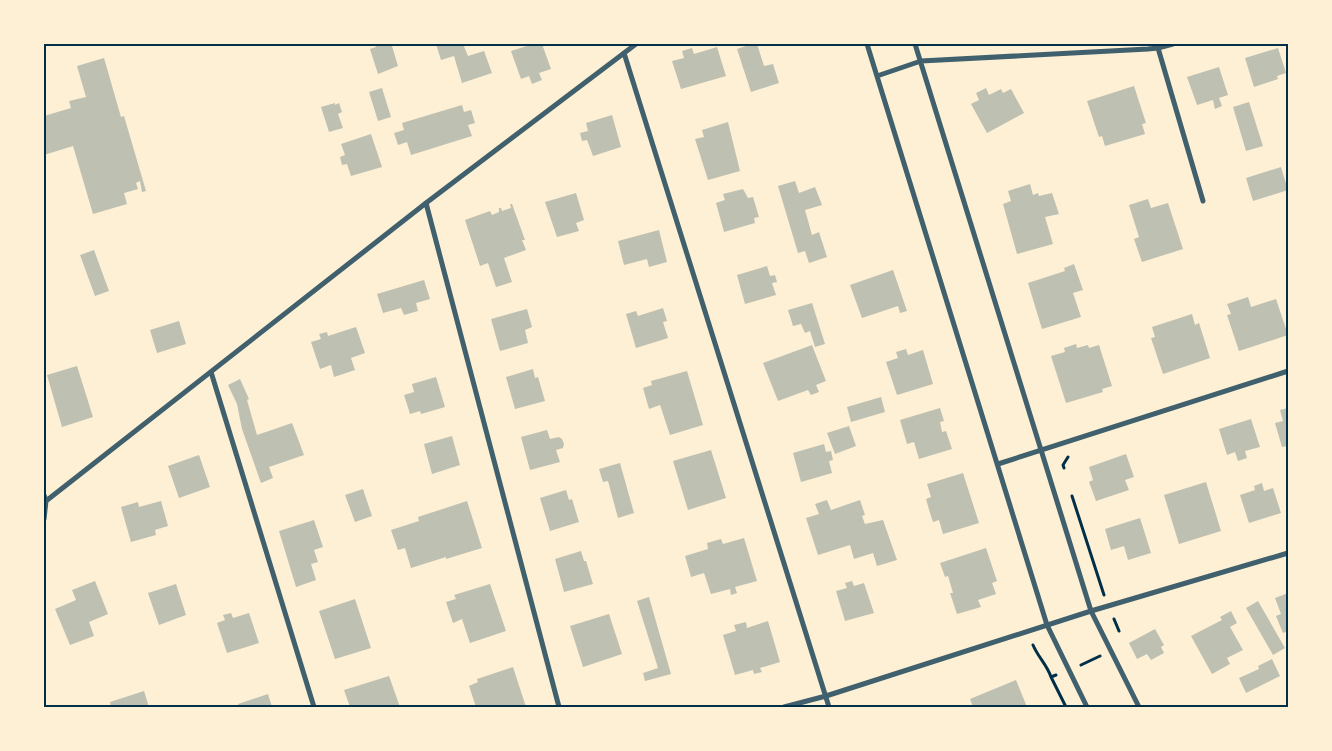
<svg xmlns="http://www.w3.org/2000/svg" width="1332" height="751" font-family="'Exo 2',sans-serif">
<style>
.building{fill:#bec0b2}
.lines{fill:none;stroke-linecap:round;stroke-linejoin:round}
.path{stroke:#003049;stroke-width:3}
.minor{stroke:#3f606c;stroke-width:5}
.neatline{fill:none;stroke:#003049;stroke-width:2}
</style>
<rect width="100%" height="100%" fill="#fdf0d5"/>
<path class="building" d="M375,44H397L392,46L398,66L378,74L370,49L376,47Z
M436,44H450V46L463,44L468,56L484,51L492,73L462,83L454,56L441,60Z
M533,44H542L551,69L539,73L542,80L532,84L529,76L521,79L511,51Z
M752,44H757L764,66L773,64L779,83L751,92L737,49Z
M717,47L726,76L681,89L672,61L684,58L682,51L692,48L694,54Z
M1278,48L1286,73L1277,76L1278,79L1254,87L1245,58Z
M104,58L121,117L124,116L146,191L142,192L140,181L136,183L138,189L124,193L127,204L93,214L73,146L44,155V116L71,108L69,101L86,97L77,66Z
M1219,67L1228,95L1219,98L1222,106L1215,109L1213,100L1197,105L1187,77Z
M1134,86L1146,123L1142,124L1145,134L1105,146L1102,136L1099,137L1087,101Z
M382,88L391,117L378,121L369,92Z
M986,88L989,95L1001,89L1003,93L1011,89L1024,113L987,133L971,104L979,100L976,93Z
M1249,102L1263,146L1246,151L1233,107Z
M335,103V105L339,103L342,112L338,114L343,128L329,132L321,107Z
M462,105L464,112L471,110L475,123L468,125L472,136L411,155L407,142L398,145L394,133L404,130L402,123Z
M612,115L621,147L593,156L587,140L582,141L580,133L588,131L586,123Z
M728,122L740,171L708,180L695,139L704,137L702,130Z
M371,134L382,167L351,176L347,164L342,165L340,157L345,155L341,144Z
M1281,167L1288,190L1253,201L1246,178Z
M795,181L799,193L815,187L822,205L805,210L812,235L819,232L827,257L809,263L805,251L798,253L778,186Z
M1030,184L1033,195L1038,193L1039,196L1052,193L1059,214L1045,217L1053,244L1017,254L1003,204L1011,201L1008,191Z
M743,189L748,198L753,197L759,217L754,218L755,223L724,232L716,203L725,200L723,194Z
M576,193L584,220L576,223L579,231L557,237L545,202Z
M1148,199L1151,208L1168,203L1183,249L1142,262L1134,239L1139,237L1129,205Z
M510,204H512L525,240H522L526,250L504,258L512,282L496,287L488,263L480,266L465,220L490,211L492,215L499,212V208H501L502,211L511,208Z
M659,230L667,262L649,267L647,259L624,265L618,241Z
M94,250L109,291L95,296L80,255Z
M1074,264L1083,290L1073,293L1081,317L1042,329L1028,283L1065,271L1064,268Z
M767,266L770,276L775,275L777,282L772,283L776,295L745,304L737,275Z
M893,270L907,311L900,313L898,306L862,318L850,285Z
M424,280L430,299L416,303L418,311L404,315L401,308L383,313L377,294Z
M1248,297L1251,307L1276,299L1288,335L1239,351L1227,315L1231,314L1227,304Z
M812,303L825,344L815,347L810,331L805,333L801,324L793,326L788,310Z
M663,308L667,321L663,322L668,338L636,348L626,314L636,311L638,316Z
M527,309L532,327L525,330L528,343L500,351L491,319Z
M1192,314L1195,325L1199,323L1210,358L1163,374L1151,338L1155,337L1152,327Z
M179,321L186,344L157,353L150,330Z
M356,327L365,353L351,358L355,370L334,377L331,365L320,369L311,342L321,339L319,334L327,332L328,336Z
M1076,344L1077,348L1088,345L1089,348L1099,345L1112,386L1102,389L1103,392L1066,403L1051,356L1065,352L1064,348Z
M812,345L826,381L816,385L819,392L811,395L808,390L778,401L763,363Z
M906,349L908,355L923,350L933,384L897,395L886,362L898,358L896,352Z
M77,366L93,417L62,427L47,375Z
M533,369L535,378L538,377L545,401L515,409L506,377Z
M687,371L703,425L670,435L660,405L649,409L643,388L652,385L651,381Z
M436,377L445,407L421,414L420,411L410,414L404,395L414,392L412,384Z
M240,379L249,399L247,400L257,435L292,423L304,455L269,467L273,478L261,483L242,429L237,404L228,385Z
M881,397L885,412L851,422L847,407Z
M940,408L944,421L940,422L942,432L946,431L952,449L919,459L914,442L907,444L900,420Z
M1288,408V446L1282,447L1275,423L1283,421L1280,410Z
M1251,419L1260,447L1245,451L1247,458L1238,461L1235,452L1227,455L1219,429Z
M849,426L856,446L835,454L827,433Z
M547,430L550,439L559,437L562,439L564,444L563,448L556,450L560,462L530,470L521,437Z
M452,436L460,465L432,474L424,444Z
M824,444L826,452L831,451L833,460L829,461L832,473L801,482L793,453Z
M711,450L726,498L688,510L673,461Z
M1126,454L1134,477L1125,480L1129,490L1096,501L1089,482L1093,480L1089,467Z
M199,455L210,487L179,498L168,466Z
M620,463L634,513L618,518L608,481L603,482L599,469Z
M963,473L979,523L943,534L939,520L933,522L930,513L926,499L931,497L927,484Z
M1206,482L1221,531L1179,544L1164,495Z
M1262,483L1264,491L1273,488L1281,513L1249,523L1240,495L1255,490L1254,486Z
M363,489L372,516L355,522L345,495Z
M566,490L569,500L572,499L579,522L550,531L540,498Z
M827,500L831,510L860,500L865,515L862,516L865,524L883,520L897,560L877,566L873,553L854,559L850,545L818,555L806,518L819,514L815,504Z
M161,501L168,526L155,530L156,535L131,542L121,507L138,502L139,507Z
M467,501L482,548L446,559V557L411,568L405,548L398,550L391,530L419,521L418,517Z
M1140,518L1151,553L1128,560L1124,546L1111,550L1105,529Z
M314,520L323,547L314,550L318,562L311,564L316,580L296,587L279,531Z
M744,538L757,581L735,587L737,593L731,595L730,589L711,594L704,573L691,577L685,556L708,549L707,543L721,539L723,544Z
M986,548L997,581L992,583L996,594L978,600L981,607L957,614L950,593H953L951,586L948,576L945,577L940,563Z
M581,551L584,561H586L593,584L564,592L555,559Z
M95,581L108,614L89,622L94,636L70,645L55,609L76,600L72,590Z
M852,581L854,586L864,583L874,613L845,621L836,591L847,588L845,583Z
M176,584L186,615L159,625L148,593Z
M490,584L506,631L470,643L462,619L453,623L446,602L456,599L454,595Z
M1288,593V631L1283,633L1276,616L1281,614L1275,598Z
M649,597L671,674L645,681L643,673L658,668L637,601Z
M355,599L371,648L335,659L319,611Z
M1258,601L1285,648L1273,655L1246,608Z
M1231,611L1237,623L1230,627L1243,650L1227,658L1230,664L1212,674L1191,636L1222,620L1220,617Z
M231,613L233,618L249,613L259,643L227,653L217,623L225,620L223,615Z
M609,614L622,654L583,667L570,626Z
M768,621L780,662L760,668L762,672L754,674L753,670L735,675L723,635L736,631L734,625L746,622L747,628Z
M1155,629L1164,645L1161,647L1164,653L1151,660L1147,654L1137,659L1129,643Z
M1272,659L1280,676L1246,693L1239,678L1259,669L1258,666Z
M513,667L526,707H476L469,686L478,682L477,679Z
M389,676L400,707H350L344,690Z
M1016,680L1027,707H973L970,699Z
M144,691L149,707H111L110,702Z
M268,694L272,707H239L238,704Z"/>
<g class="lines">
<path class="path" d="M1064,468L1063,465L1068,457
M1072,496L1104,595
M1114,619L1119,631
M1033,645C1038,657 1047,665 1051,677L1056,675
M1081,665L1100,656
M1051,677L1066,707"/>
<path class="minor" d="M867,44L1047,625L1087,707
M915,44L1091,611L1139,707
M1158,48L1203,201
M624,53L829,707
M877,76L921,61L1148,49L1158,48L1173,44
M426,203L559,707
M211,372L314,707
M998,464L1288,371
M44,495L46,501L44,519
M46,501L426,203L636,44
M784,707L826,696L1091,611L1288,553"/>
</g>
<rect width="1332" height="751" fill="none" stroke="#fdf0d5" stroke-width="90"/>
<rect x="45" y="45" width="1242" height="661" class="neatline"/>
</svg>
